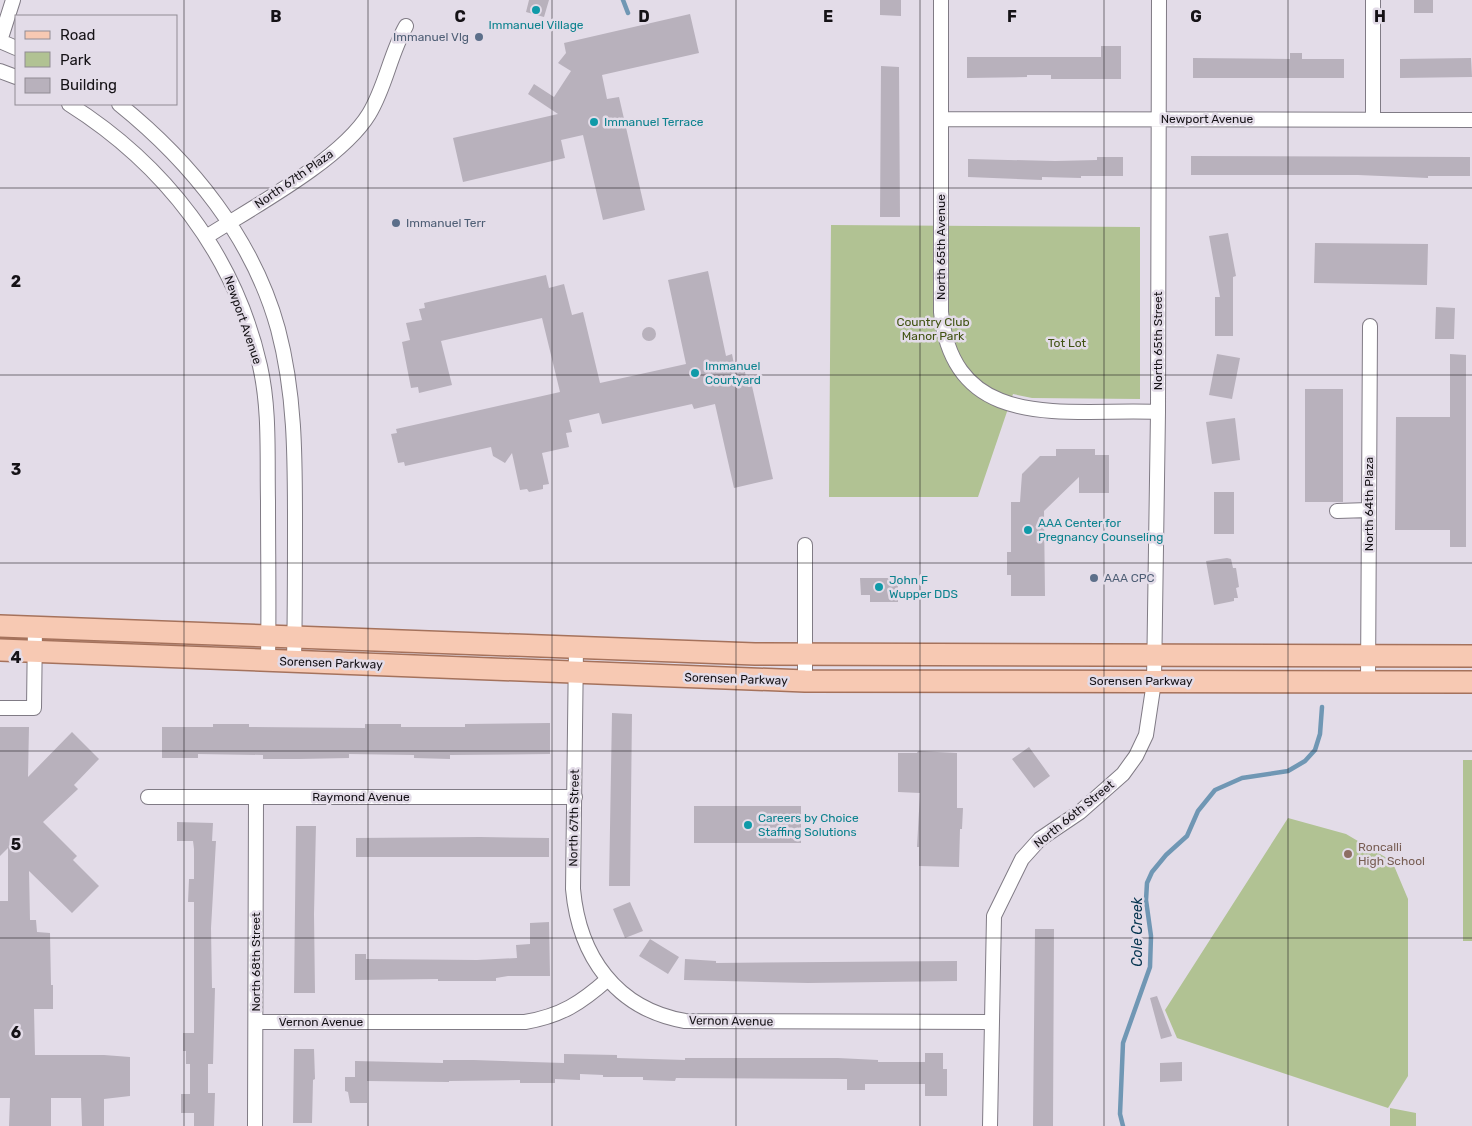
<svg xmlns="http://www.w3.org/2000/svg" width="1472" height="1126" font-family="Rubik,sans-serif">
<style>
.green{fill:#b1c293}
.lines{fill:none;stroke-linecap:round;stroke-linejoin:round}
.stream{stroke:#7097b4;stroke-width:4.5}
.building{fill:#b8b1bc}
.street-casing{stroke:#807b85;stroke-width:16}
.primary-casing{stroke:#a5725c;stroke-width:24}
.street{stroke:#fff;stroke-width:14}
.primary{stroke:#f7c9b3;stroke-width:21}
.grid{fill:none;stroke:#151216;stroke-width:1;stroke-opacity:0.55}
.culture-dot{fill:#0f9aa8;stroke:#e3dce8;stroke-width:2}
.service-dot{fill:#5c6f8a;stroke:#e3dce8;stroke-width:2}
.education-dot{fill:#8d6e63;stroke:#e3dce8;stroke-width:2}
.labels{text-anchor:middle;stroke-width:5;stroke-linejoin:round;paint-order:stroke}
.culture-label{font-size:12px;fill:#0d838f;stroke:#e3dce8;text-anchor:start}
.service-label{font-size:12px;fill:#4e5e75;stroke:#e3dce8;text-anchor:start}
.street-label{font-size:12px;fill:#151216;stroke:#e3dce8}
.park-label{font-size:12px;fill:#415313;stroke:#e3dce8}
.education-label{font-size:12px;fill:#785e54;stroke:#e3dce8;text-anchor:start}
.water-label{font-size:14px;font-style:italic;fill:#063550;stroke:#e3dce8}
.grid-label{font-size:16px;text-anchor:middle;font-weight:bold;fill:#151216;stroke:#e3dce8;stroke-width:5;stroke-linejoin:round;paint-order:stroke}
</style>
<rect width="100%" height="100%" fill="#e3dce8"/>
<path class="green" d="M831,225L1140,227V399L1032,398L1013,394L978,497H829Z
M1463,760H1472V941H1463Z
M1288,818L1346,834L1392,861L1408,899V1076L1388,1108L1177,1038L1165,1010Z
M1390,1108L1416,1113V1126H1390Z"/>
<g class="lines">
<path class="stream" d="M623,0L628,13
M1123,1126L1120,1114L1123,1043L1150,967L1151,936L1146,900L1147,883L1152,872L1166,855L1187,836L1198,811L1215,790L1242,778L1288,771L1305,761L1315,750L1320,734L1322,707"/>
</g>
<path class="building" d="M529,0H549L544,17L526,12Z
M880,0H901V16L880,15Z
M1414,0H1433V13H1414Z
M690,14L699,53L602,75L607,99L619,97L645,210L603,220L583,135L561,140L565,158L463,182L453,138L558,114L528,94L534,84L554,97L571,71L558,63L566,53L564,43Z
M1101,46H1121V79H1051V75H1027V77L967,78V57H1101Z
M1290,53H1302V59H1344V78H1193V58L1290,59Z
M1471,58L1472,77L1400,78V59Z
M881,66L899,67L900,217H880Z
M1191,156L1470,157V176H1428V178L1358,175H1191Z
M1097,157H1123V176H1081V178L1042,177V180L968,177V159L1055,161L1097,160Z
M1228,233L1236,276L1233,277V336H1215V297H1220L1209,236Z
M1315,243L1428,244L1427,285L1314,283Z
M708,271L726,356L732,354L734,364L743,362L748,387L752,386L773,479L734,488L715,404L694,409L692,404L602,424L599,413L569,420L572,432L566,433L569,447L542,453L549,484L543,485V489L529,492L527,489L520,490L512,453L505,463L493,456L491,447L405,466L404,462L398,463L391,434L397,433L396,429L560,392L542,318L441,341L452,385L419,393L418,387L411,388L402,342L410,340L406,323L422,320L419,309L425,308L424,303L546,275L549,288L564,284L572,315L583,312L600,383L686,364L668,280Z
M1436,307L1455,308L1454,339H1435Z
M642 334a7 7 0 1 1 14 0a7 7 0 1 1-14 0Z
M1217,354L1240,358L1232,399L1209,395Z
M1450,354L1466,355V547H1450V530H1395L1396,417H1450Z
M1305,389H1343V502H1305Z
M1235,418L1240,460L1212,464L1206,422Z
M1056,449H1095V455H1109V493H1079V477L1044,511L1045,596H1011V575H1007V552H1011V502H1020L1022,474L1040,456H1056Z
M1214,492H1234V534H1214Z
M1227,558L1231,559L1233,568H1236L1239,587L1236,588L1238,598H1234V601L1214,605L1206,561Z
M860,578H898V602H870V595H861Z
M612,713L632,714L630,886H609Z
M550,723V754L450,755V759L414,758V755L349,754V758L299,759H263V755L198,754V758H162V727H213V724H249V727L365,728V724H401V727H465V724Z
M0,727H29L28,777L72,732L99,759L74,785L78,789L43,822L77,856L73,860L99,886L72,913L29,871L30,920H36L37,932L50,933L51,985H53V1009H34L35,1055H104L130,1057V1096L104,1099V1126H82L81,1098H51V1126H9L10,1098H0V901H8V848L0,856Z
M1029,747L1050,776L1034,788L1012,759Z
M918,751L957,753V808H963L962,829H960L959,867L919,866V847H917L920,793L898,792V753H917Z
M694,806H801V843H694Z
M177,822L213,823L212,841H216L211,928L212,988H215L213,1064H208V1093H215L214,1126H194V1113H181V1094H190V1064H186V1051H183V1033H194V902H188L189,879H194V849L193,841H177Z
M296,826H316L314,914L315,993H294Z
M480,837L549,838V857H356V838Z
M630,902L643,931L625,938L613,909Z
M549,922L550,976H508L496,978V981H438V979L355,980V954H366V959L477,960L517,958L516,945L530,944V923Z
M1035,929H1054L1053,1126H1033Z
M650,939L679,957L668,974L639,956Z
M685,959L716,961V963L957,961V981L808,983L684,980Z
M1157,996L1172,1036L1161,1039L1150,998Z
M294,1049H314L315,1079L313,1080L312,1123H293Z
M925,1053H943V1069H947V1096H925V1084H865V1090H847V1079L676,1078L675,1081L643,1080V1077H603V1075L580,1074V1080L555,1079V1083H520V1080L449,1081V1082L367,1081V1103H350L348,1092L345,1091V1077H355V1061L443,1063V1060H474L564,1063V1054L617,1055V1058L685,1060V1058H838L878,1060V1062H925Z
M1182,1062V1081L1160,1082V1063Z"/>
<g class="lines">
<defs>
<path id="street" d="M941,0V312C954,435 1068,408 1158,412
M0,41L13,0
M0,41L16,48
M0,71L16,77
M69,104C164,164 235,254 260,366C270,410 267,456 268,501C268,554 269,607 268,660
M119,104C191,162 253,238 278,329C295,393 295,456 295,521C295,568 295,615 294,661
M941,119L1472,120
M1373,119V0
M206,237C253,207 341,160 369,114C386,86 390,54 406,26
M1337,511L1369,510
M576,648L573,889C579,956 616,1009 685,1021L991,1022
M805,681V545
M1368,683L1370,326
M0,708H34L35,627
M148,797H575
M256,1022H525C561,1016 581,1003 608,979
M255,1126L256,797
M990,1126L994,916L1022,859L1040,839L1080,812L1123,774L1136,756L1146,735L1154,682L1158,412L1159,0"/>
<path id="primary" d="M0,626L755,654L1472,656
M0,650L805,681L1472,682"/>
</defs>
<use href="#street" class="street-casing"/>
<use href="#primary" class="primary-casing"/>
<use href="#street" class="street"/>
<use href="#primary" class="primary"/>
</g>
<path class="grid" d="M184,0V1126M368,0V1126M552,0V1126M736,0V1126M920,0V1126M1104,0V1126M1288,0V1126M0,188H1472M0,375H1472M0,563H1472M0,751H1472M0,938H1472"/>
<g class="culture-dot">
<circle cx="536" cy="10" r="5"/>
<circle cx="594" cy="122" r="5"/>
<circle cx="695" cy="373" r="5"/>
<circle cx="1028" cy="530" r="5"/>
<circle cx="879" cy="587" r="5"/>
<circle cx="748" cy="825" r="5"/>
</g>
<g class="service-dot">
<circle cx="479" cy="37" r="5"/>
<circle cx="396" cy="223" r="5"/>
<circle cx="1094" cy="578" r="5"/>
</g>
<circle class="education-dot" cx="1348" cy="854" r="5"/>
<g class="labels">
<g class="culture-label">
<text x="536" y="29" text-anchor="middle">Immanuel Village</text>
<text x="604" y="126">Immanuel Terrace</text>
<text x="705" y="370">Immanuel<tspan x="705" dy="14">Courtyard</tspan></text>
<text x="1038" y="527">AAA Center for<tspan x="1038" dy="14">Pregnancy Counseling</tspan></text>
<text x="889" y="584">John F<tspan x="889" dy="14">Wupper DDS</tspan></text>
<text x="758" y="822">Careers by Choice<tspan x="758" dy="14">Staffing Solutions</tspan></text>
</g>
<g class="service-label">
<text x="469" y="41" text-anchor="end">Immanuel Vlg</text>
<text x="406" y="227">Immanuel Terr</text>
<text x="1104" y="582">AAA CPC</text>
</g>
<g class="street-label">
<text x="1207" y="123">Newport Avenue</text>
<text transform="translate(294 179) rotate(-35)" y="4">North 67th Plaza</text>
<text transform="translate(941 247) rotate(-90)" y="4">North 65th Avenue</text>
<text transform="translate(243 320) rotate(71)" y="4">Newport Avenue</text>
<text transform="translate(1158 341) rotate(-90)" y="4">North 65th Street</text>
<text transform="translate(1369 504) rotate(-90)" y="4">North 64th Plaza</text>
<text transform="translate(331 663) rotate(2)" y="4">Sorensen Parkway</text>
<text transform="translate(736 679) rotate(2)" y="4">Sorensen Parkway</text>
<text x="1141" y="685">Sorensen Parkway</text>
<text x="361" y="801">Raymond Avenue</text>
<text transform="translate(1074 814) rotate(-39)" y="4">North 66th Street</text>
<text transform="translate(574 818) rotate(-89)" y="4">North 67th Street</text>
<text transform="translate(256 962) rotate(-90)" y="4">North 68th Street</text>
<text transform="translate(731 1021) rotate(1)" y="4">Vernon Avenue</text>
<text x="321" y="1026">Vernon Avenue</text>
</g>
<g class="park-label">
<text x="933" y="326">Country Club<tspan x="933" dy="14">Manor Park</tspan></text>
<text x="1067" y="347">Tot Lot</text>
</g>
<g class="education-label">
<text x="1358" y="851">Roncalli<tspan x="1358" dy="14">High School</tspan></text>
</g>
<g class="water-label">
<text transform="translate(1137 932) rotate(-90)" y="5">Cole Creek</text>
</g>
</g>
<g class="grid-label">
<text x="276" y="22">B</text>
<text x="460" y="22">C</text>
<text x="644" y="22">D</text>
<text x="828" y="22">E</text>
<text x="1012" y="22">F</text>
<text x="1196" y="22">G</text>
<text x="1380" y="22">H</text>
<text x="16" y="287">2</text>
<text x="16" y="475">3</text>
<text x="16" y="663">4</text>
<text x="16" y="850">5</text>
<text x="16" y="1038">6</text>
</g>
<rect x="15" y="15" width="162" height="90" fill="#e3dce8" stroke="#918b94"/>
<rect x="25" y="31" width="25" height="8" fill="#f7c9b3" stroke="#918b94"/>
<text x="60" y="40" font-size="15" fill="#151216">Road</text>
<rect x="25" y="52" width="25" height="15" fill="#b1c293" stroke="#918b94"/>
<text x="60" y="65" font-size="15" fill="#151216">Park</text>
<rect x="25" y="78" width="25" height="15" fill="#b8b1bc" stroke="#918b94"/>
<text x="60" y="90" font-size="15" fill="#151216">Building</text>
</svg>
